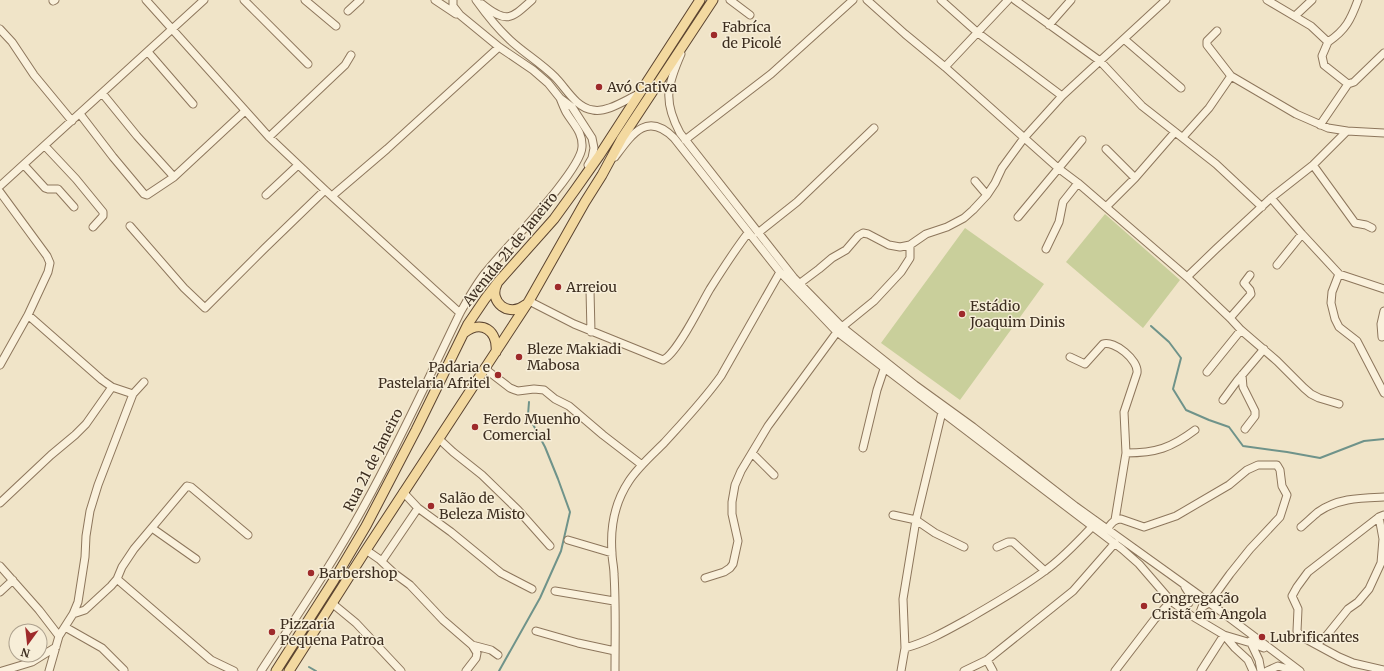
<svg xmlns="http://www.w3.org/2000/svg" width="1384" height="671" font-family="Merriweather,serif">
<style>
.green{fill:#c9cf9b}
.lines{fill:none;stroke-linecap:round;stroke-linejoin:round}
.stream{stroke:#6f938a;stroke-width:2}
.minor-casing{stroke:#8d765c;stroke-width:9}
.major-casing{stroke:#5b4430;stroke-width:11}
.minor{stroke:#faf1dc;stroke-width:7}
.major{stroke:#f3d9a0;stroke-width:9}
.poi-dot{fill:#9e2a2b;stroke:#f7eed8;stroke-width:1.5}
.labels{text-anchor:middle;stroke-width:3;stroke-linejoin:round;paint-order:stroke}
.poi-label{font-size:14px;fill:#3d2e20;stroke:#f7eed8;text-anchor:start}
.street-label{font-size:14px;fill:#3d2e20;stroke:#f7eed8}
</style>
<rect width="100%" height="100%" fill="#f0e4c8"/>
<path class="green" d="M1105,214L1180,280L1143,328L1066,262Z
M965,228L1044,284L960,400L881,343Z"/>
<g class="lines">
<path class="stream" d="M1151,326L1169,342L1181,358L1173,389L1186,410L1209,420L1229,427L1243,446L1287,452L1320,458L1364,441L1384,439
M309,667L316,671
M499,671L540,598L561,551L570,512L558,479L545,447L528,415L529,402"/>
<defs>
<path id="minor" d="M146,0L269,137L325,190L460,313
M244,0L308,64
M305,0L336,26
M435,0L456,14
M453,0V6L460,15L499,47L533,70L548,83L560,98L572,107L592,138L594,148L592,158L588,165
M476,0C486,14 497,28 510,40C524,53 541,63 555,77C566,88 576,108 593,110C607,113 627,99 639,94
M730,0L750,15
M867,0L905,34L945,67L1058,168L1078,183L1187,277L1230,318L1241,330L1277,361L1304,388L1311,394L1319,398L1339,404
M941,0L978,33L1062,96
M1015,0L1100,61L1142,106L1216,164L1262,207
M1267,0L1311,26L1328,42L1322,56L1324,65L1348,84
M53,1L55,0
M482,4C507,24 511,19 532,0
M348,11L360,0
M1295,16L1312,0
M1049,25L1071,0
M0,29L12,42L34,75L72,121
M1217,31L1207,41V45L1231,76
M1124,39L1181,88
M1328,42C1346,30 1351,19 1358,0
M148,52L193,104
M681,54C667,86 663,101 680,133L794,278L842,327L915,385L973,427L1075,506L1199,595L1300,671
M945,67L1008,0
M102,93L137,136L174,177
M80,114L113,157L144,194L147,195L174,177L245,111
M1320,125L1348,84L1354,82L1384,53
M269,137L345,65L351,55
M1183,137L1209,108L1231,76L1296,114L1328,128L1347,131
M685,140L771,74L853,0
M45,146L76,179L103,212V216L93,227
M1106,149L1135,178
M615,157C632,134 647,111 674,138L780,272L837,332L1122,549L1139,564L1171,601L1187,613L1224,635L1251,643L1264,648
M24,165L45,188L48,189H58L74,207
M1313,165L1355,223L1366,225L1372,228
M975,181L987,195
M0,186L204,0
M0,192L47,256L50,263L48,272L28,315L0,365
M266,195L298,165
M332,196L387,149L499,47
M1271,198L1302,234L1339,274L1332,292L1331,303L1335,319L1339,327L1357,341L1384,393
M1106,207L1135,178L1175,132
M1018,217L1082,140
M130,226L184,288L205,308L265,248L325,190
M758,233L797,202L874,128
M1046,249L1059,222L1063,202L1078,183
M1277,265L1302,234
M1339,274L1384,289
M1187,277L1216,249L1271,198L1313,165L1347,131L1384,133
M799,284L819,269L832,258L846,250L858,236L863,233L868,234L889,245L900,247L910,245L926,234L947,227L964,218L973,210L987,195L995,183L1002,168L1024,138L1062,96L1166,0
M590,290L591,332
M529,301L574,324L663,360C677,354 701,304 710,289C722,270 734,251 748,233
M28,315L102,380L112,387L133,394
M1230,318L1251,294L1250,290L1244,283L1250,275
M842,327L874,301L901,272L910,258V245
M1382,337L1381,324L1384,311
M1070,357L1085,364L1103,344C1114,340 1139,360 1137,373L1124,412L1126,453L1115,520
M484,368L510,388L515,390L518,391L534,389L544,390L555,399L569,406L603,435L642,465
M1207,372L1241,330
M1242,375L1243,387L1255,411V416L1245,429
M1223,400L1237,381L1264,349
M439,439L453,452L482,475L518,510L550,546
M863,448L877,390L884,369
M752,453L774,475
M1126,453C1156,453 1171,448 1195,430
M403,492L418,508L451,532L501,573L532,589
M0,503L51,455L75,435L86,424L112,387
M893,515L916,520L935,533L964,547
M1384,515L1379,517L1308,572L1297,587L1292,596L1298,609L1297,631L1302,637L1339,657L1353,663L1384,670
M1301,527C1307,522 1312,517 1318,512C1338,498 1360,498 1384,497
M152,528L196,559
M1107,529C1111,524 1114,519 1121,519L1144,527L1176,516L1229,485L1247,470L1258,465H1277L1280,470L1282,486L1287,495L1280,517L1250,549L1230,574L1209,603L1202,607L1199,615L1201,621
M568,540L612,553
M997,547L1008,542H1013L1045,571
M366,550L379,559L395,574L410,585L443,620L472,645L477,653L476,658L466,671
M382,561L418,508
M0,566L39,610L59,636
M705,578L724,572L730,568L733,564L738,541L732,514V502L735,485L741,471L768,426L837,332
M117,579L211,660L234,671
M555,591L614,601
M0,592L13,580
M333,604L356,623L401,671
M1177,605L1182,606L1189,603L1190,595L1185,587
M73,614L85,610L111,586L117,579L122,567L134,549L187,486L191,487L248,535
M65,627L102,648L124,670
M536,631L578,643L615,651
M1250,641L1259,660L1261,671
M1317,644L1327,635L1348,609L1358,602L1369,589L1381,563L1383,539L1379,517
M472,645L491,650L498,655
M905,648C927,642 946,631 966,620C992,605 1022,588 1046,570C1063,558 1078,541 1093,526
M987,660L993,671
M2,671L32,662L56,647
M49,671L59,636L73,614L78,602L85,557L86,536L90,511L98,485L133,394L144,382
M261,671C296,617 333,563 364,506C399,443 429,377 460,313C468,299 476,284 486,272C505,248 581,171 582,147C583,132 573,124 566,112C564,108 562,103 560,98
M615,671C615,639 616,606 614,574C614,567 612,560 612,553C610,527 615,502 629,481C638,467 652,455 664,443C684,421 704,400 721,376L780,272
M901,671L905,648L903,599L916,520L942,412
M964,671L987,660L1073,591L1115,543
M1115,671L1154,620L1171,601
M1201,671L1224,635L1235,648L1248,660L1253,671
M1267,671L1278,666L1295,671"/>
<path id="major" d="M497,284C488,302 509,318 525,305
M464,333C482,319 498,331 496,352
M276,671L334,580L366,526L416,430L468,324L485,299L498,282L554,219L575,190L599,156L700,0
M289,671L366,550L529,301L585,202L602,175L622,138L713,0"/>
</defs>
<use href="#minor" class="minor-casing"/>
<use href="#major" class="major-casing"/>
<use href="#minor" class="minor"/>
<use href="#major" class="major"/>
</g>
<g class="poi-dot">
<circle cx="714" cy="35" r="4"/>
<circle cx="599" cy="87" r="4"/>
<circle cx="558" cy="287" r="4"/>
<circle cx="962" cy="314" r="4"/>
<circle cx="519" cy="357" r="4"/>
<circle cx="498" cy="375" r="4"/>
<circle cx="475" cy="427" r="4"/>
<circle cx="431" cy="506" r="4"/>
<circle cx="311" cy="573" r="4"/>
<circle cx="1144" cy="606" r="4"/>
<circle cx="272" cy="632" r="4"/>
<circle cx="1262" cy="637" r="4"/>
</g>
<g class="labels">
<g class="poi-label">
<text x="722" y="32">Fabríca<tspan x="722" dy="16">de Picolé</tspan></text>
<text x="607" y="92">Avó Cativa</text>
<text x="566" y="292">Arreiou</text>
<text x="970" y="311">Estádio<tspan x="970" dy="16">Joaquim Dinis</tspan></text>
<text x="527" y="354">Bleze Makiadi<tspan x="527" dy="16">Mabosa</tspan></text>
<text x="490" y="372" text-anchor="end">Padaria e<tspan x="490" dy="16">Pastelaria Afritel</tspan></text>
<text x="483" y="424">Ferdo Muenho<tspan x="483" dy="16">Comercial</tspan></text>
<text x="439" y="503">Salão de<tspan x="439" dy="16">Beleza Misto</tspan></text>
<text x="319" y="578">Barbershop</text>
<text x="1152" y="603">Congregação<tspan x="1152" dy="16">Cristã em Angola</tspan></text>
<text x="280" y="629">Pizzaria<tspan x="280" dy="16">Pequena Patroa</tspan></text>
<text x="1270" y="642">Lubrificantes</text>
</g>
<g class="street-label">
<text transform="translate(510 249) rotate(-51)" y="5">Avenida 21 de Janeiro</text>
<text transform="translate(373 460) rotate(-63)" y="5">Rua 21 de Janeiro</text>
</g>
</g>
<g transform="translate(28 643) rotate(195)"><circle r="19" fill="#f7eed8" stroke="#ada18e"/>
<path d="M0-3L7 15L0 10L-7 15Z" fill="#9e2a2b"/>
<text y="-6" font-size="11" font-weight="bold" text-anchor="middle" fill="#3d2e20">N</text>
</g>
</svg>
